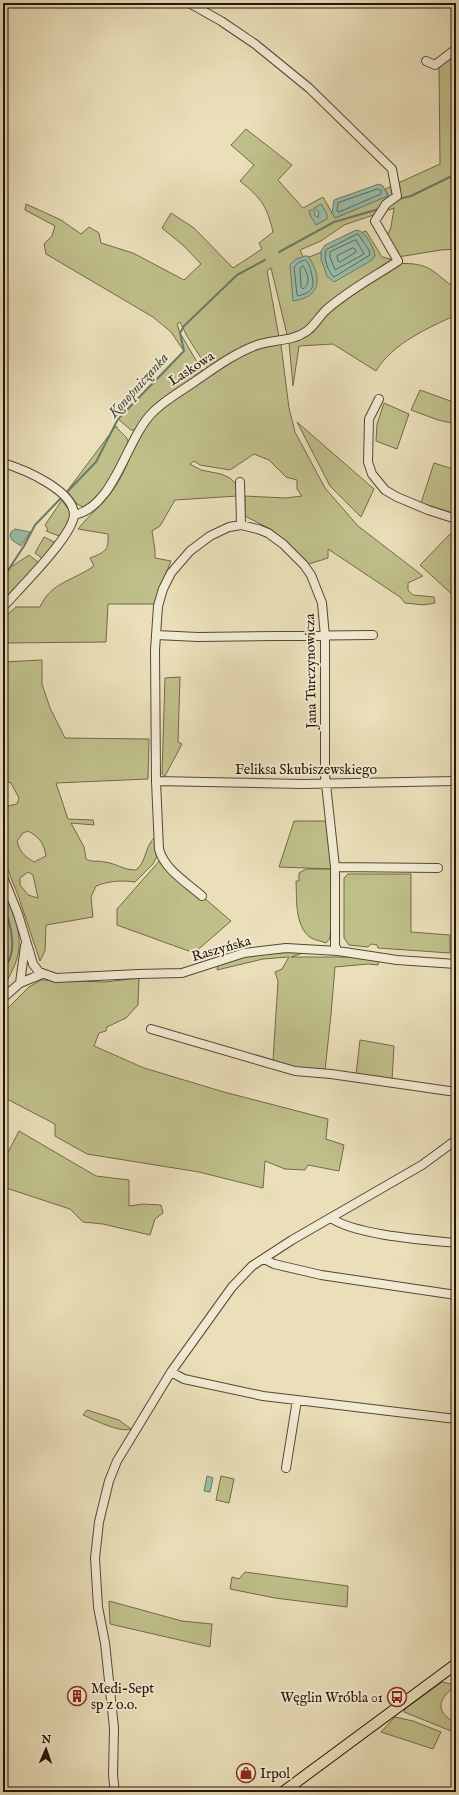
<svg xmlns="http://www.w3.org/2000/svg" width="459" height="1795" font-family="'IM FELL English',serif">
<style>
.green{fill:#bfbf8a;stroke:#72694a;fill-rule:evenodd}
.water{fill:#99bda9;stroke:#6b7969}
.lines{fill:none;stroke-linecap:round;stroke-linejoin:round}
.shore{stroke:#5f6859;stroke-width:1}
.stream{stroke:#6b7969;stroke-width:2}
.minor-casing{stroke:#564635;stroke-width:10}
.major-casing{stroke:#251309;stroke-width:12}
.minor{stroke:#f1ead2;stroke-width:8}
.major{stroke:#eadfb9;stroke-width:10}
.labels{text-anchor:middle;stroke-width:4;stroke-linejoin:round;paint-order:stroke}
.street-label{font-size:14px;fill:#251309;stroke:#f1ead2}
.poi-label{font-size:14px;fill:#251309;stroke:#f1ead2;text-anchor:start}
.water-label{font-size:15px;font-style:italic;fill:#4e4e41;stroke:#f1ead2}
</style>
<rect width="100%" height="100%" fill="#eadfb9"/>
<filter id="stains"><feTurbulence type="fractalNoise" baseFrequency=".005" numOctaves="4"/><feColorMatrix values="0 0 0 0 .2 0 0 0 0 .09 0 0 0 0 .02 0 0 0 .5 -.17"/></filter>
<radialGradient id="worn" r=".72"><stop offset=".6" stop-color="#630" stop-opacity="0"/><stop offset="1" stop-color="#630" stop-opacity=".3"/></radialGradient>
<path class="green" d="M456,52V249L441,250L398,257L387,237L391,227L394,208L344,225L321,241L300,250L304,259L332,248L351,236L366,231L382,257L398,261L395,264C407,263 419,263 430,269C439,274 446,283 456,288V315C428,328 393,343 376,371L333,344L299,346L293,386L289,343L271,268L267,271L279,337C248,343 234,350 208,369L187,336L180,322L177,324L180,333L203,372L135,430H131L118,419L184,351L171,332L153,317L46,254L44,244L52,236L55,226L25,210L26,204L61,220L81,234L89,227L99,233L101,243L133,253L184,280L201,264L184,246L162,228L171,213L194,228L233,268L262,249L259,243L273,232C267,206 261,198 240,181L254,165L231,145L246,129L292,165L278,180L303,208L323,197L335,218L388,195L385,189L440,164L439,67Z
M278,344L281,345L289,408L295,432L325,488L358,526L423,576L408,583V590L413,595L434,597L435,603L424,605L405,603L400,597L328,549V558L309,564L293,548L272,530L245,516V496L285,498L302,496L297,489V480L286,477L269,460L254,454L230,470L200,465L194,461L190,464L201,470L221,474L230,478L236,484L238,496L175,500L160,526L152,531L155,550V558L171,561L154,604H108L106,642L3,643L4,618L16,607H40C51,582 73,581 94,566L90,558C105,552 109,551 108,534L78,529C88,516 101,506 111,493C128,471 134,440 151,419C161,407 175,399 187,391C216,372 243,349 278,344Z
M420,390L456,403V424L438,420L411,410Z
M384,403L409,414L397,449L376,441L377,424Z
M297,422L374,489L361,517L330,486Z
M116,426C121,435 130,435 128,448C116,468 104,495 83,507L77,504L67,491Z
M434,463L456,470V514L421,503Z
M62,500C64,504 68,508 70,512C73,520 64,530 59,536L46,531L48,529L45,525Z
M454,530L456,531V598L420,565Z
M44,537L56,543L43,559L35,553Z
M29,555L39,563L4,601L3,578L11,567Z
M42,660V684L50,708L65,738L149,739L148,779L56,783L68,819L93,820L94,825L71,823L84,847L86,859C93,863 97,860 104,862C116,863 122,870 136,870C148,860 143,848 156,836L158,854L153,864L135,882C121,880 109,881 96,886L91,897L93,917L46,925L45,951L40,961L18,895L3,858V807L17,804L19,798L11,783L3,780V662ZM28,831C39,837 44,843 46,856L34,862C24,856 20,852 17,841L23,833ZM28,872L33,875L38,898L28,895L20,885V878Z
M180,677L178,742L182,744L165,776L162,774L165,678Z
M294,821H327L333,869L279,867Z
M162,858L174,872L231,921L194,953L117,925V909Z
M306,869H331V926L330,938L326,943C321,941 315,940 311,938C294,926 297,898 296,881H299V873Z
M348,874H411V932L450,935V953L378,948L377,945L371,944L368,947L349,945L344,938V878Z
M3,890C21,931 28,948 3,987Z
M306,952L291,957H355L379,961L378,965L368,964L335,967L331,1014L325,1071L304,1070L273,1061L278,981L275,972L282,969L289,957L263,959L217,970L218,965C244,952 277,953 306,952Z
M139,978L138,1005L126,1018L107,1027L106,1031L99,1033L94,1046L144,1068L224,1092L328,1119L326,1139L344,1145L339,1171L308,1165L305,1170L285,1169L265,1161L263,1188L199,1172L87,1154L55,1136V1124L3,1097V1013L29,987L41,980L105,982Z
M360,1040L394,1046L392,1080L356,1075Z
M19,1131L96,1176L129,1180V1206L143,1204L161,1205L163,1213L155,1219L150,1235L103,1224L83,1222L70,1209L3,1187V1162Z
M87,1410L119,1420L131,1429C119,1433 95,1420 83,1415Z
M221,1476L234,1479L229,1503L216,1500Z
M245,1572L348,1586L347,1607L275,1598L230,1589L232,1577L239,1579Z
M109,1601L182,1621L212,1624L210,1647L110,1624Z
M456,1680V1686C438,1698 434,1712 456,1723V1733L404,1712L405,1709L442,1682L451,1684Z
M395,1717L413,1721L441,1732L433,1749L381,1732Z"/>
<path class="water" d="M379,184L383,186L388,196L335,218L332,213L334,200Z
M321,204L327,214V219L316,225L310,215L309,211L313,209L315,213L314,215L318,218L319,212L314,208Z
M356,230C366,231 374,248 375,256L372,260L334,282L327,276L321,259V251L325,245Z
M305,256H308C322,277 322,297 293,301L290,265L296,259Z
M15,529L30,532L21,546L12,540L10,536L11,532Z
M207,1476L213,1478L210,1492L204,1491Z"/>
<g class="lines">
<path class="shore" d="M378,189L381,190V194L339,212L337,211L338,203Z
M358,234L369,250L370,255L334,277C328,272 323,258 326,250Z
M356,240L364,254L335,270L330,257V252Z
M353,248L355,249L356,252L340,262L338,261L337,256Z
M305,260C309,263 310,267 311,272C315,286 314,292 298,296L297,295L294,267L298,263Z
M303,266C308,273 311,284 303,289L301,287L300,269Z"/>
<path class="stream" d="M399,199L411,196L456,174
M279,252L334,222L379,209
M65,494L96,462L118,419L184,351L180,333L184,326L237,275L265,260
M3,578L24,546L35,525L62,497
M3,907C11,922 19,955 3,968"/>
<defs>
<path id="minor" d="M426,61L435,65L456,49
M379,399L369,419L368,462L372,474L385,490L397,497L428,510L456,519
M3,463C23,469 74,490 74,515C73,536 18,590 3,607
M240,482L241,525
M74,515C115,507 126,438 153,412C166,399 182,391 197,380C216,367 235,353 257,345C273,339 292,342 307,331C314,326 319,317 325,311C347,291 374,277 398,261L375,221L386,204L397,196L392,169L309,88L255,44L221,21L189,3
M156,635L198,637L373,635
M156,781L303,784L456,781
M335,867L438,868
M3,877L18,914L33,964L39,972L56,978L138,974L182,973L244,953L286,948L338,951L397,960L456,964
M202,896C186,882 164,869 159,849L156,781L155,650L158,606L163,589L171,573L190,551L210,536L229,527L241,525L258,529L268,533L283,544L304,565L311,575L322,603L325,637V775L335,867V946L338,951
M20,983L25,946
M3,998L20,983L42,974
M151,1029L295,1071L331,1074L456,1092
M331,1218C355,1235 425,1240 456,1243
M264,1259L274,1264L321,1275L456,1295
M171,1372L184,1379L263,1396L456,1419
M286,1468L297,1400
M115,1792L113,1776L114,1728L105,1643L98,1607L95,1558L99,1522L109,1481L117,1461L171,1372L232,1287L252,1266L292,1240L422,1165L456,1140"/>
<path id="major" d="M283,1792L456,1664"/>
</defs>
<use href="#minor" class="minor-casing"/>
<use href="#major" class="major-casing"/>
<use href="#minor" class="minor"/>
<use href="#major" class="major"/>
</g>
<defs>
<symbol id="building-ring" viewBox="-11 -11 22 22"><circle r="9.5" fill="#f1ead2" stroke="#8f2418" stroke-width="1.5"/><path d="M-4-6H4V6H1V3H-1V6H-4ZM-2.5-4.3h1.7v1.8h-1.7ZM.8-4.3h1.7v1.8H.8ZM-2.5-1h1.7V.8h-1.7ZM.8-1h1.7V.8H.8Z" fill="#8f2418"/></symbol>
<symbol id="bus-ring" viewBox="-11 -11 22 22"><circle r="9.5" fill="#f1ead2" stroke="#8f2418" stroke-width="1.5"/><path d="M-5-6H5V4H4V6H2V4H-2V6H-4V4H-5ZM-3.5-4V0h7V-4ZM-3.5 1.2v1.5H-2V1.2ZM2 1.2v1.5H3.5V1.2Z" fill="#8f2418"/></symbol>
<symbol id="shop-ring" viewBox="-11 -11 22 22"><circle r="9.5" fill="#f1ead2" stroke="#8f2418" stroke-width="1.5"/><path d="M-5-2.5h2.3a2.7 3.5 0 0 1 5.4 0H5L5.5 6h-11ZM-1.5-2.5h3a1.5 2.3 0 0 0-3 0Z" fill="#8f2418"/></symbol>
</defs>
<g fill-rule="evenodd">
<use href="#building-ring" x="66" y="1685" width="22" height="22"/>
<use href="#bus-ring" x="386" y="1686" width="22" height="22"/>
<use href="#shop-ring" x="235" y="1762" width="22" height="22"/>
</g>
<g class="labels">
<g class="street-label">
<text transform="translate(191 368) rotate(-33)" y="5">Laskowa</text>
<text transform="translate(310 671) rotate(-91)" y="5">Jana Turczynowicza</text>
<text x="306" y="774">Feliksa Skubiszewskiego</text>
<text transform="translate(221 948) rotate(-16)" y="5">Raszyńska</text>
</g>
<g class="poi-label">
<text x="91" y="1693">Medi-Sept<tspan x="91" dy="16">sp z o.o.</tspan></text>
<text x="383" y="1702" text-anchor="end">Węglin Wróbla 01</text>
<text x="260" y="1778">Irpol</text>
</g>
<g class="water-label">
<text transform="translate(138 385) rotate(-48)" y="5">Konopniczanka</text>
</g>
</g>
<rect width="459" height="1795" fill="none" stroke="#eadfb9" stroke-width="16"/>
<rect x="4" y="4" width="451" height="1787" fill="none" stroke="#251309" stroke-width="2"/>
<rect x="8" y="8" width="443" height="1779" fill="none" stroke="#251309"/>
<g transform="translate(46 1749) rotate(2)" stroke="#f1ead2" stroke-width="3" paint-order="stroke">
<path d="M0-3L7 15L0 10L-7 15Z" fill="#251309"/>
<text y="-6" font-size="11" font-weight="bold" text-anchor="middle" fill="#251309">N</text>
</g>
<rect width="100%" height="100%" filter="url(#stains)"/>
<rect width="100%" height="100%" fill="url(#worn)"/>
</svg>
